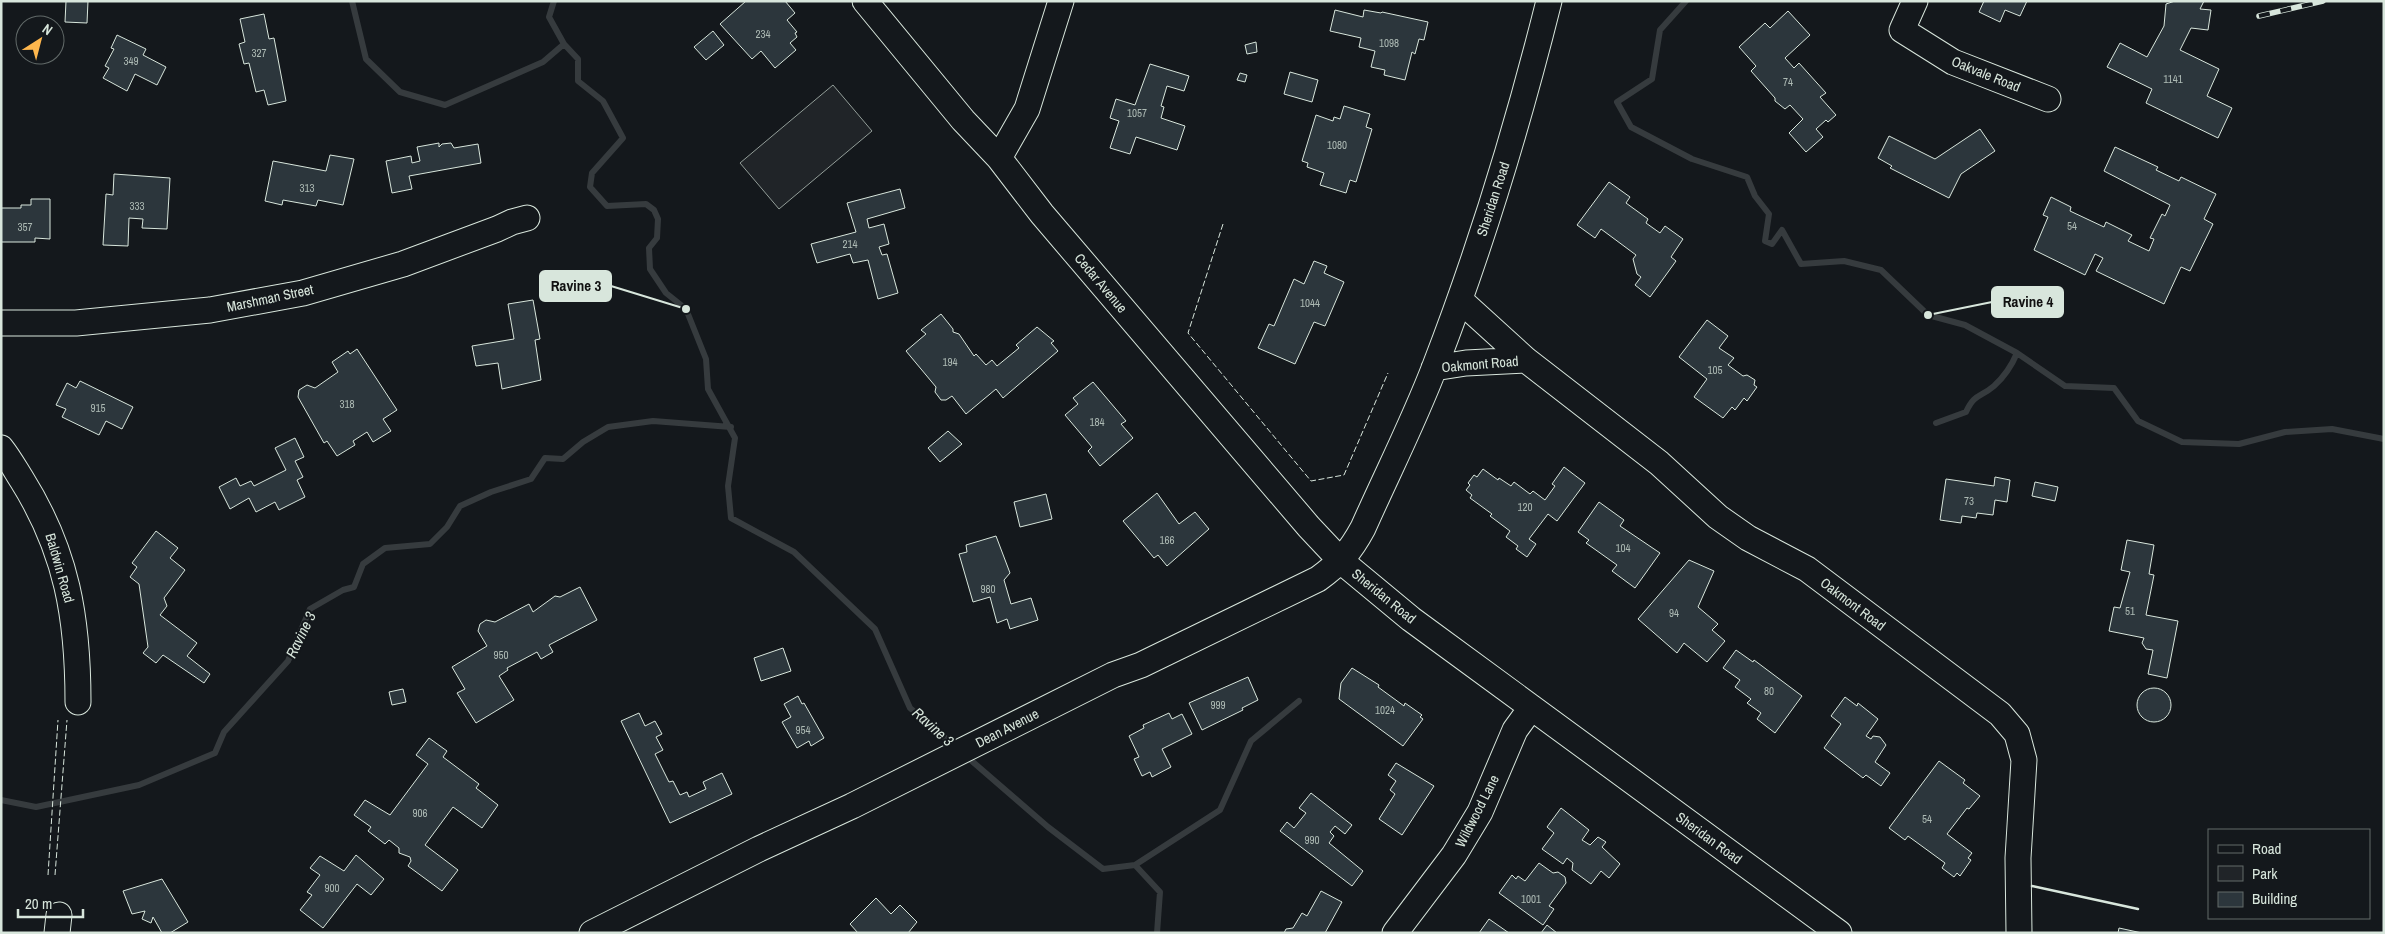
<svg xmlns="http://www.w3.org/2000/svg" width="2385" height="934" font-family="'Archivo Narrow',sans-serif">
<style>
.green{fill:#202428;stroke:#939e99}
.lines{fill:none;stroke-linecap:round;stroke-linejoin:round}
.stream{stroke:#363b3e;stroke-width:6}
.building{fill:#2c363c;stroke:#d8e6dc}
.minor-casing{stroke:#d8e6dc;stroke-width:27}
.minor{stroke:#14181c;stroke-width:25}
.rail-casing{stroke:#d8e6dc;stroke-width:5.5}
.rail{stroke:#14181c;stroke-width:4;stroke-dasharray:11;stroke-linecap:butt}
.fence{stroke:#d8e6dc;stroke-width:1;stroke-dasharray:6 2.5;stroke-linecap:butt}
.wall{stroke:#d8e6dc;stroke-width:2.5}
.labels{text-anchor:middle;stroke-width:4;stroke-linejoin:round;paint-order:stroke}
.number-label{font-size:11px;fill:#adbab4}
.street-label{font-size:14px;fill:#d8e6dc;stroke:#14181c}
.water-label{font-size:15px;font-style:italic;fill:#d8e6dc;stroke:#14181c}
.leader{fill:none;stroke:#d8e6dc;stroke-width:2}
.callout-dot{fill:#d8e6dc;stroke:#14181c;stroke-width:2}
.callout{fill:#d8e6dc;stroke:#d8e6dc;stroke-width:2}
.callout-label{font-size:15px;text-anchor:middle;font-weight:bold;fill:#111}
</style>
<rect width="100%" height="100%" fill="#14181c"/>
<path class="green" d="M833,85L872,131L779,209L740,163Z"/>
<g class="lines">
<path class="stream" d="M352,1L366,59L400,92L445,105L543,62L564,44L578,59V81L603,101L623,138L592,173L590,187L607,206L646,204L654,210L658,219L657,238L649,248L650,269L666,293L686,309L706,359L708,389L735,438L728,486L731,518L794,552L875,629L910,708L957,748
M554,1L549,17L564,44
M1686,1L1660,30L1652,79L1617,102L1631,127L1692,159L1747,177L1755,196L1769,214L1765,241L1772,244L1782,230L1801,264L1844,261L1881,270L1928,315L1965,325L2017,353L2065,386L2114,388L2138,421L2182,442L2239,444L2285,432L2332,429L2384,439
M1936,423L1966,412C1975,393 1980,398 1994,386C2004,377 2012,365 2017,353
M966,756L1048,827L1103,869L1135,865L1160,892L1157,933
M1,800L36,807L139,785L215,753L224,732L288,661L310,609L343,590L354,587L363,564L385,548L430,544L447,527L460,506L491,492L531,479L545,458L563,459L583,442L608,427L653,421L731,427
M1135,865L1220,810L1251,741L1299,701"/>
</g>
<path class="building" d="M66,1H88L87,23L65,22Z
M746,1H785L795,13L787,20L797,32L795,33L797,37L790,43L796,50L775,68L761,51L752,59L720,24Z
M1984,1H2027L2020,16L2005,10L2000,22L1979,12Z
M2175,1H2204L2200,9L2211,10L2208,30L2191,28L2180,50L2219,69L2207,96L2232,108L2218,138L2146,103L2152,89L2107,67L2120,43L2147,57L2164,26L2166,4Z
M1335,10L1363,17L1364,10L1381,13L1382,12L1428,22L1424,40L1419,39L1415,54L1412,52L1405,80L1384,75L1385,70L1371,67L1375,51L1359,47L1361,38L1330,31Z
M1788,11L1810,35L1785,58L1794,68L1799,63L1826,93L1820,97L1836,115L1828,122L1826,120L1816,129L1823,137L1806,152L1789,133L1803,119L1790,105L1785,109L1775,101V98L1751,71L1756,66L1739,47L1765,23L1770,28Z
M264,14L269,39L274,38L286,101L268,105L264,90L256,92L249,63L244,64L239,44L245,42L240,19Z
M713,31L724,45L706,60L694,47Z
M117,35L146,49L143,55L166,67L157,85L135,74L127,91L103,78L109,68L105,66L114,49L111,48Z
M1256,42L1257,52L1247,54L1245,45Z
M1150,64L1189,76L1184,91L1167,86L1161,106L1164,107L1161,118L1185,126L1177,150L1136,137L1130,154L1110,148L1119,121L1110,118L1116,99L1135,105Z
M1290,72L1318,80L1312,102L1284,94Z
M1240,73L1247,75L1245,82L1237,80Z
M1344,106L1370,114L1366,127L1372,129L1356,182L1350,180L1346,193L1320,185L1324,173L1307,167L1308,163L1302,161L1316,115L1333,121L1334,117L1340,119Z
M1980,129L1995,151L1961,174L1949,198L1890,168L1892,166L1878,158L1889,136L1935,159Z
M439,143V147L442,144L451,143L454,148L478,144L481,163L409,176L412,189L392,193L386,161L411,156L412,163L420,161L417,147Z
M2115,147L2158,167L2156,170L2179,181L2181,177L2216,194L2204,219L2213,224L2190,271L2181,267L2164,304L2096,271L2103,258L2095,254L2085,275L2034,250L2048,217L2043,215L2051,197L2071,207L2070,211L2104,227L2106,222L2132,235L2128,241L2149,251L2154,239L2150,238L2162,214L2165,216L2170,205L2104,171Z
M330,155L354,159L343,205L318,200L316,206L283,200L282,205L265,201L273,161L326,171Z
M114,174L170,178L167,229L142,228L143,219L129,218L128,246L103,245L106,194L113,195Z
M1609,182L1630,197L1626,203L1648,219L1646,223L1660,233L1665,226L1683,239L1671,257L1676,261L1650,297L1635,285L1641,277L1637,274L1633,259L1636,255L1601,229L1595,238L1577,225Z
M900,189L905,208L867,219L869,228L884,224L889,244L879,247L882,255L887,254L898,293L878,299L868,260L853,263L850,254L817,263L811,244L856,232L847,203Z
M31,199H50V239L35,238V242H1V208H21V205H31Z
M1314,261L1327,266L1324,273L1344,282L1325,326L1314,322L1295,364L1258,348L1269,324L1274,326L1294,279L1304,284Z
M533,300L540,339L535,340L541,380L502,389L498,363L476,366L472,346L514,339L508,304Z
M941,314L953,329V332L959,334L974,356L976,354L986,365L992,360L997,366L1019,348L1016,345L1037,327L1054,341L1051,343L1058,351L1003,398L996,389L966,414L952,396L946,400H941L935,392L936,387L906,351L926,334L921,330Z
M1707,320L1728,336L1719,348L1734,358L1728,365L1743,376L1747,375L1755,380L1754,385L1757,387L1747,401L1744,398L1735,410L1732,407L1723,418L1694,397L1707,379L1679,357Z
M357,349L397,410L383,419L391,431L373,442L367,432L353,441L355,445L337,456L327,441L324,443L298,397L299,390L307,385L315,388L338,372L332,362L348,351L350,354Z
M80,381L133,407L122,429L106,421L99,435L62,417L66,409L56,405L67,383L76,388Z
M1093,382L1126,421L1121,424L1133,438L1100,466L1088,451L1092,447L1065,415L1078,404L1073,398Z
M948,431L962,444L940,462L928,448Z
M295,438L304,457L295,461L303,477L297,480L305,497L279,510L275,502L256,512L249,498L230,509L219,487L236,478L240,486L251,481L254,486L286,470L275,448Z
M1564,467L1585,483L1557,521L1548,514L1529,539L1536,544L1527,557L1516,549L1518,546L1506,537L1510,531L1490,516L1492,514L1470,498L1472,495L1466,490L1470,485L1468,483L1474,475L1477,477L1483,469L1498,480L1499,478L1511,486L1514,482L1530,494L1533,491L1545,500L1555,486L1552,484Z
M1995,477L2010,480L2007,502L1995,500L1993,515L1977,513L1976,518L1962,516L1961,523L1940,520L1946,479L1994,486Z
M2035,482L2058,487L2055,501L2032,496Z
M1157,493L1179,524L1195,512L1209,529L1167,566L1158,555L1154,558L1123,521Z
M1046,494L1052,519L1020,527L1014,502Z
M1599,502L1624,520L1620,526L1660,553L1635,588L1612,571L1617,565L1586,543L1589,540L1578,532Z
M156,531L178,548L170,558L185,570L164,598L167,606L160,615L197,643L187,656L210,674L204,683L163,655L156,663L143,653L148,647L139,584L130,577L137,567L132,563Z
M996,536L1010,573L1004,580L1011,604L1031,598L1038,620L1010,629L1007,619L997,623L990,597L973,602L959,554L967,552L966,545Z
M2127,540L2154,545L2149,574L2154,575L2146,615L2178,621L2167,678L2148,674L2153,650L2146,649L2142,643L2144,638L2109,631L2114,607L2120,608L2130,572L2121,570Z
M1689,560L1714,571L1698,607L1718,624L1712,630L1725,641L1707,662L1684,643L1677,653L1638,619Z
M580,587L597,620L549,645L553,652L541,659L537,652L507,668L508,670L499,676L514,700L476,723L457,693L465,689L452,667L487,646L478,631L480,624L486,620L495,622L529,604L533,612L555,596L560,597Z
M783,648L791,671L761,681L754,658Z
M1736,650L1753,662L1754,660L1802,696L1775,733L1757,719L1761,713L1747,703L1751,699L1735,687L1740,680L1723,668Z
M1352,668L1379,685L1378,687L1404,706L1405,703L1422,715L1420,717L1423,719L1403,746L1339,699L1341,683Z
M1248,677L1258,700L1242,708L1243,710L1202,730L1189,703Z
M2137 705a17 17 0 1 1 34 0a17 17 0 1 1-34 0Z
M403,689L406,702L392,705L389,692Z
M798,696L802,704L804,703L824,738L811,746L809,741L797,748L782,722L791,717L784,704Z
M1845,697L1857,706L1858,703L1878,719L1866,736L1871,739L1873,736L1880,737L1886,745L1875,762L1890,773L1881,786L1866,775L1863,778L1824,748L1841,724L1831,716Z
M639,713L645,726L655,721L662,734L656,737L663,750L655,754L669,782L673,781L680,795L687,792L689,797L706,789L703,782L722,773L732,794L670,823L621,721Z
M1169,713L1172,719L1182,714L1192,734L1162,749L1171,767L1152,777L1150,772L1142,776L1134,759L1139,757L1129,736L1144,728L1143,725Z
M429,738L447,751L443,757L479,784L476,788L498,805L482,828L453,807L425,845L458,870L442,891L408,866L411,861L410,857L399,853V848L389,840L385,844L368,831L371,827L354,815L365,800L390,815L428,764L416,755Z
M1939,761L1965,780L1963,783L1980,796L1969,809L1967,808L1947,834L1972,853L1968,858L1971,860L1960,876L1957,873L1954,877L1942,868L1945,863L1908,836L1905,840L1889,828Z
M1396,763L1434,786L1402,835L1379,819L1395,794L1390,790L1396,781L1388,775Z
M1311,793L1352,825L1345,834L1335,826L1330,832L1334,836L1329,843L1363,871L1352,886L1280,831L1287,822L1294,828L1306,813L1299,808Z
M1561,808L1589,830L1582,840L1590,845L1598,837L1606,842L1602,847L1620,864L1609,878L1601,871L1591,884L1572,870L1573,863L1567,858L1563,864L1542,849L1554,833L1547,827Z
M356,855L384,879L371,895L357,884L323,928L300,910L312,895L307,892L320,875L310,868L320,856L344,871Z
M1539,863L1553,873L1558,872L1565,877L1566,883L1549,906L1554,909L1543,925L1499,893L1512,875L1516,879L1518,876L1525,881Z
M162,879L188,922L170,933H162L153,917L151,923L142,919L145,911L132,914L123,891Z
M1321,891L1342,902L1325,933H1284L1286,929L1293,928L1302,913L1307,916Z
M876,898L891,914L900,905L917,922L908,933H858L850,924Z
M1489,919L1509,933H1479Z
M1547,925L1557,933H1541Z
M2119,928L2142,933H2118Z"/>
<g class="lines">
<defs>
<path id="minor" d="M865,1L963,120L999,158L1042,214L1309,527L1341,561L1411,619L1839,933
M1915,1L1902,30L1953,62L2048,99
M999,158L1027,109L1061,1
M1460,300L1526,360L1659,463L1718,517L1748,538L1807,569L2000,714L2017,734L2024,760L2018,858L2019,933
M1,323H76L210,310L303,293L403,264L497,229L512,222L527,218
M1434,368L1466,363L1526,360
M1,448C9,458 15,469 22,480C67,552 78,618 78,702
M57,933L59,915
M592,933L759,849L852,806L1113,675L1141,665L1318,579C1340,563 1350,552 1363,528C1387,474 1414,421 1435,366C1481,247 1518,125 1549,1
M1395,933L1454,855L1480,812L1515,730L1531,708"/>
</defs>
<use href="#minor" class="minor-casing"/>
<use href="#minor" class="minor"/>
<defs>
<path id="rail" d="M2259,16L2323,1"/>
</defs>
<use href="#rail" class="rail-casing"/>
<use href="#rail" class="rail"/>
<path class="fence" d="M1223,224L1188,333L1311,481L1344,475L1388,373
M48,875L58,720
M55,875L67,720"/>
<path class="wall" d="M2032,886L2138,909"/>
</g>
<g class="labels">
<g class="number-label">
<text x="763" y="38">234</text>
<text x="1389" y="47">1098</text>
<text x="259" y="57">327</text>
<text x="131" y="65">349</text>
<text x="2173" y="83">1141</text>
<text x="1788" y="86">74</text>
<text x="1137" y="117">1057</text>
<text x="1337" y="149">1080</text>
<text x="307" y="192">313</text>
<text x="137" y="210">333</text>
<text x="2072" y="230">54</text>
<text x="25" y="231">357</text>
<text x="850" y="248">214</text>
<text x="1310" y="307">1044</text>
<text x="950" y="366">194</text>
<text x="1715" y="374">105</text>
<text x="347" y="408">318</text>
<text x="98" y="412">915</text>
<text x="1097" y="426">184</text>
<text x="1969" y="505">73</text>
<text x="1525" y="511">120</text>
<text x="1167" y="544">166</text>
<text x="1623" y="552">104</text>
<text x="988" y="593">980</text>
<text x="2130" y="615">51</text>
<text x="1674" y="617">94</text>
<text x="501" y="659">950</text>
<text x="1769" y="695">80</text>
<text x="1218" y="709">999</text>
<text x="1385" y="714">1024</text>
<text x="803" y="734">954</text>
<text x="420" y="817">906</text>
<text x="1927" y="823">54</text>
<text x="1312" y="844">990</text>
<text x="332" y="892">900</text>
<text x="1531" y="903">1001</text>
</g>
<g class="street-label">
<text transform="translate(1986 74) rotate(22)" y="5">Oakvale Road</text>
<text transform="translate(1493 199) rotate(-72)" y="5">Sheridan Road</text>
<text transform="translate(1101 283) rotate(50)" y="5">Cedar Avenue</text>
<text transform="translate(270 298) rotate(-12)" y="5">Marshman Street</text>
<text transform="translate(1480 364) rotate(-5)" y="5">Oakmont Road</text>
<text transform="translate(60 568) rotate(74)" y="5">Baldwin Road</text>
<text transform="translate(1384 596) rotate(39)" y="5">Sheridan Road</text>
<text transform="translate(1853 604) rotate(37)" y="5">Oakmont Road</text>
<text transform="translate(1007 728) rotate(-27)" y="5">Dean Avenue</text>
<text transform="translate(1477 811) rotate(-63)" y="5">Wildwood Lane</text>
<text transform="translate(1709 838) rotate(36)" y="5">Sheridan Road</text>
</g>
<g class="water-label">
<text transform="translate(301 635) rotate(-64)" y="5">Ravine 3</text>
<text transform="translate(933 727) rotate(42)" y="5">Ravine 3</text>
</g>
</g>
<path class="leader" d="M686 309L611 286M1928 315L1992 302"/>
<g class="callout-dot">
<circle cx="686" cy="309" r="5"/>
<circle cx="1928" cy="315" r="5"/>
</g>
<g class="callout">
<rect x="540" y="271" width="71" height="30" rx="5"/>
<rect x="1992" y="287" width="71" height="30" rx="5"/>
</g>
<g class="callout-label">
<text x="576" y="291">Ravine 3</text>
<text x="2028" y="307">Ravine 4</text>
</g>
<rect width="2385" height="934" fill="none" stroke="#d8e6dc" stroke-width="5"/>
<rect x="2208" y="829" width="162" height="90" fill="#14181c" stroke="#626a69"/>
<rect x="2218" y="845" width="25" height="8" fill="#14181c" stroke="#626a69"/>
<text x="2252" y="854" font-size="15" fill="#d8e6dc">Road</text>
<rect x="2218" y="866" width="25" height="15" fill="#202428" stroke="#626a69"/>
<text x="2252" y="879" font-size="15" fill="#d8e6dc">Park</text>
<rect x="2218" y="892" width="25" height="15" fill="#2c363c" stroke="#626a69"/>
<text x="2252" y="904" font-size="15" fill="#d8e6dc">Building</text>
<g transform="translate(40 40) rotate(36)"><circle r="24" fill="#14181c" stroke="#626a69"/>
<path d="M0-4L9 19L0 12L-9 19Z" fill="#ffb74d"/>
<text y="-8" font-size="14" font-weight="bold" text-anchor="middle" fill="#d8e6dc">N</text>
</g>
<path d="M18 909v8h65v-8" fill="none" stroke="#d8e6dc" stroke-width="2.5"/>
<text x="25" y="909" font-size="15" fill="#d8e6dc" stroke="#14181c" stroke-width="4" paint-order="stroke">20 m</text>
</svg>
